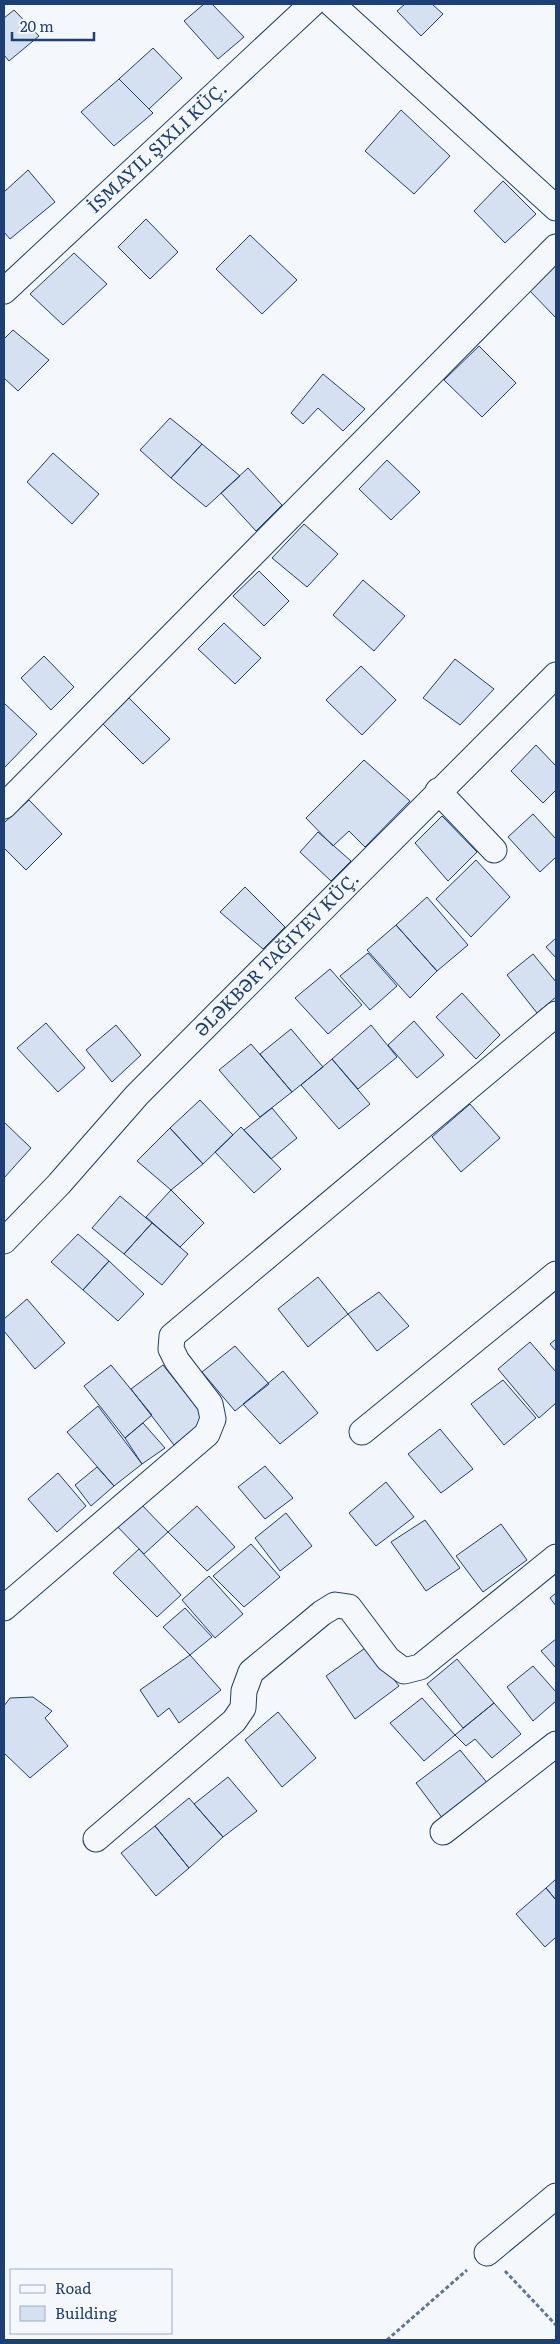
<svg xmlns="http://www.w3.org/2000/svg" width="560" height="2344" font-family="Literata,serif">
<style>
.building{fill:#d5e0f0;stroke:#1d3f73}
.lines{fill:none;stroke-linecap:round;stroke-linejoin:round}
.street-casing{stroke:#1d3f73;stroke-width:27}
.path{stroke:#5e769c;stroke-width:3;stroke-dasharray:4 2.5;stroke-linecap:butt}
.street{stroke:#f4f7fb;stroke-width:25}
.labels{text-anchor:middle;stroke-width:4;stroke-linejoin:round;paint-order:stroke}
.street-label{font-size:18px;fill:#1d3f73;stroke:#f4f7fb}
</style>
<rect width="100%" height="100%" fill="#f4f7fb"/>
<path class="building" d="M204,4H212L244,37L218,59L184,21Z
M405,4H432L443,14L421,36L397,11Z
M14,10L39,36L9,61L4,55V18Z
M153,48L182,78L149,109L119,79Z
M119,79L153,113L114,146L81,112Z
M401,110L450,156L414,194L365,151Z
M28,170L55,202L10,239L4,232V192Z
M503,181L536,214L505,243L474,211Z
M146,219L178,252L150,279L118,247Z
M250,235L297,280L262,314L216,269Z
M74,253L107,284L63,325L30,294Z
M556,264V318L530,291Z
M13,330L49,360L18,391L4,378V339Z
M479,346L516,383L482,417L444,380Z
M323,374L365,409L343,431L318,408L303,424L291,413Z
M170,418L202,444L171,478L140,450Z
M202,444L240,476L206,507L171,478Z
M53,453L99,494L72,524L27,482Z
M387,460L420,492L391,520L359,489Z
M248,468L282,505L256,531L221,493Z
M304,524L338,554L307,587L272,558Z
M259,571L289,601L264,626L233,596Z
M363,580L405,616L374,651L333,615Z
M224,623L261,658L235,684L198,649Z
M44,656L74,687L51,710L21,678Z
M455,659L494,689L460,725L423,698Z
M361,666L396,700L362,735L326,700Z
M129,698L170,739L143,764L103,724Z
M4,703L37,734L4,768Z
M536,745L556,766V790L543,803L511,771Z
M364,760L410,801L365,847L349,831L333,846L306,818Z
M29,800L62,834L26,870L4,848V823Z
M533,814L556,839V857L540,872L508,837Z
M442,816L477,852L448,881L415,843Z
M318,832L351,861L331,881L300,852Z
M476,860L510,897L471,937L436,899Z
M245,887L285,927L263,949L220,912Z
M427,897L468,945L437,971L396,925Z
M396,925L437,971L410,998L367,950Z
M556,938V958L546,947Z
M368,953L397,986L370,1010L340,976Z
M533,954L556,982V997L537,1013L507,975Z
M330,969L362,1005L328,1034L295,998Z
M462,993L500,1035L476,1059L436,1017Z
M414,1021L444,1055L417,1078L388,1045Z
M46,1023L85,1068L58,1092L17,1048Z
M116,1025L141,1055L112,1082L86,1050Z
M371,1025L397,1057L358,1089L332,1059Z
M291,1029L323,1067L292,1092L260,1054Z
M251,1044L292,1092L260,1117L219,1070Z
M332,1059L370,1104L339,1129L301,1085Z
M200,1100L233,1135L203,1164L170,1128Z
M470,1104L500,1138L461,1172L432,1137Z
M272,1108L297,1138L271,1159L244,1130Z
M4,1122L31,1148L4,1178Z
M241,1127L281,1169L254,1193L215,1152Z
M170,1128L203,1164L171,1190L137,1161Z
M171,1190L204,1223L180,1247L146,1217Z
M120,1196L152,1223L124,1254L92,1228Z
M152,1223L188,1254L162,1285L124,1254Z
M78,1234L109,1261L83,1290L51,1262Z
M109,1261L144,1294L118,1321L83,1290Z
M318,1277L348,1314L308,1347L278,1309Z
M379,1292L409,1326L377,1351L348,1314Z
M27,1299L65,1343L35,1369L4,1331V1319Z
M556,1339V1351L550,1344Z
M530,1342L556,1372V1403L539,1418L498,1369Z
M235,1346L269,1384L235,1411L202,1372Z
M111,1365L152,1415L125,1438L84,1386Z
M163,1365L206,1419L174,1445L131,1389Z
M283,1371L318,1413L280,1444L243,1404Z
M503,1380L536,1418L504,1445L471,1404Z
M98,1406L142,1464L114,1486L67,1432Z
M143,1423L165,1448L142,1464L125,1438Z
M440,1429L473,1469L441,1493L408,1454Z
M265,1466L293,1498L265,1519L238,1487Z
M97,1467L114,1486L91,1506L75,1485Z
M58,1473L86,1506L57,1532L28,1499Z
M386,1482L414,1517L376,1546L349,1513Z
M138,1501L168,1532L144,1554L112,1521Z
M197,1506L235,1547L207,1571L168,1532Z
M286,1513L312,1546L280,1571L255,1538Z
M425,1520L460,1568L426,1591L391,1542Z
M501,1524L527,1560L483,1592L456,1556Z
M251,1544L280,1577L244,1607L213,1576Z
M139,1549L181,1595L157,1617L113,1573Z
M209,1576L243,1614L215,1638L182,1600Z
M556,1593V1606L550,1598Z
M185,1608L212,1637L190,1655L163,1627Z
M556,1639V1668L541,1651Z
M368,1646L399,1686L355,1719L326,1676Z
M190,1655L221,1690L179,1723L169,1708L158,1717L140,1690Z
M457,1659L494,1703L463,1728L427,1684Z
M533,1666L556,1692V1701L533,1721L507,1687Z
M33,1697L52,1711L45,1718L68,1746L30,1778L4,1753V1706L10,1698Z
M422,1698L455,1735L424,1761L390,1723Z
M494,1703L521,1734L492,1758L475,1739L466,1746L455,1735Z
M278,1712L316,1758L282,1787L245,1740Z
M460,1750L489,1785L443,1819L416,1783Z
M228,1777L257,1811L223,1837L194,1804Z
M189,1798L223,1837L189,1868L155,1826Z
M155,1826L189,1868L156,1896L121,1853Z
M556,1879V1900L546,1888Z
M546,1888L556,1900V1937L545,1947L516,1914Z"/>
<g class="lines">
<defs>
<g id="street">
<path d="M332,4L556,208"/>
<path id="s1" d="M4,291L312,4"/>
<path d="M438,791L494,850"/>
<path d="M4,806L556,247"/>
<path id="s2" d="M4,1241L59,1184L137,1095L556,675"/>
<path d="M362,1432L556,1274"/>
<path d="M4,1608L207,1434L213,1419L210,1404L177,1361L171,1349L172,1336L556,1014"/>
<path d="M443,1832L556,1744"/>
<path d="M96,1839L234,1721L243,1708L244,1691L251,1672L322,1613L335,1605L349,1607L388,1659L404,1671L420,1667L556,1557"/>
<path d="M487,2253L556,2196"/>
</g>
</defs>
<use href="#street" class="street-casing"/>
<path class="path" d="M505,2271L556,2325
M387,2340L467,2270"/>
<use href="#street" class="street"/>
</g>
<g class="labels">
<g class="street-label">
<text dy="6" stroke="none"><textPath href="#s1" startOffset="210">İSMAYIL ŞIXLI KÜÇ.</textPath></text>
<text dy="6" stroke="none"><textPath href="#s2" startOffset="396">ƏLƏKBƏR TAĞIYEV KÜÇ.</textPath></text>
</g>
</g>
<rect width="560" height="2344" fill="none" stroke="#1d3f73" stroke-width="10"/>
<rect x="10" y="2269" width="162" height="65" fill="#f4f7fb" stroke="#9eadc5"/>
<rect x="20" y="2285" width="25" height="8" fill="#f4f7fb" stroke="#9eadc5"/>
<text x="55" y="2294" font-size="15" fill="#1d3f73">Road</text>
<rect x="20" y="2306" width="25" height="15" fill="#d5e0f0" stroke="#9eadc5"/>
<text x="55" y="2319" font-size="15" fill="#1d3f73">Building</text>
<path d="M12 32v8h82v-8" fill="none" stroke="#1d3f73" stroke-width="2.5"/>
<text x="20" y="32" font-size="15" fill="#1d3f73" stroke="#f4f7fb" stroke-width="4" paint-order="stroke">20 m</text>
</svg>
